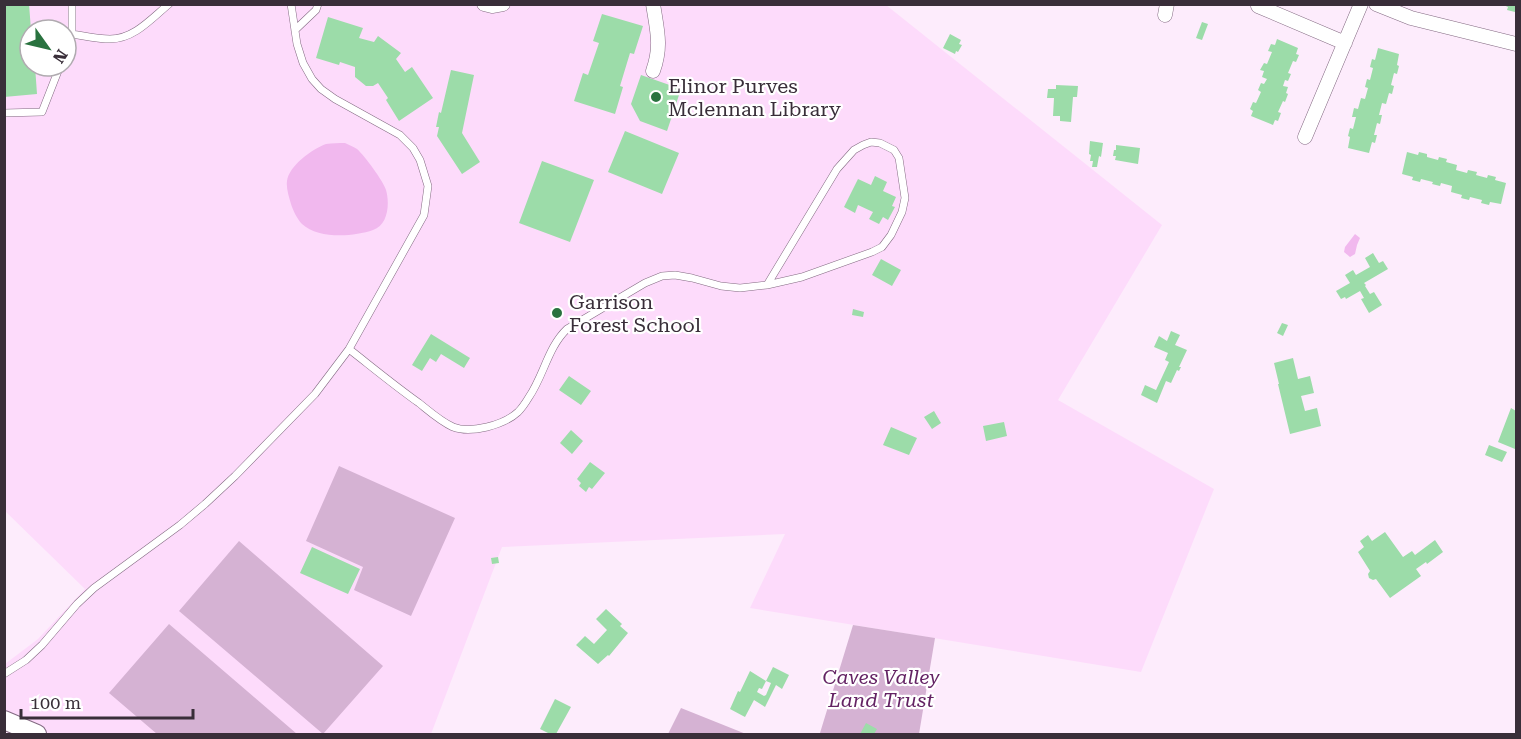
<svg xmlns="http://www.w3.org/2000/svg" width="1521" height="739" font-family="'Roboto Serif',serif">
<style>
.built{fill:#fddbfb;fill-rule:evenodd}
.green{fill:#d5b2d3}
.water{fill:#f1b8ee}
.building{fill:#9cdca9}
.lines{fill:none;stroke-linecap:round;stroke-linejoin:round}
.lane-casing{stroke:#836a82;stroke-width:8}
.street-casing{stroke:#836a82;stroke-width:15}
.secondary-casing{stroke:#836a82;stroke-width:20}
.lane{stroke:#fff;stroke-width:7}
.street{stroke:#fff;stroke-width:14}
.secondary{stroke:#fff;stroke-width:18}
.poi-dot{fill:#29723f;stroke:#fff;stroke-width:2}
.labels{text-anchor:middle;stroke-width:4.5;stroke-linejoin:round;paint-order:stroke}
.poi-label{font-size:20px;fill:#392e39;stroke:#fff;text-anchor:start}
.park-label{font-size:20px;font-style:italic;fill:#642364;stroke:#fff}
</style>
<rect width="100%" height="100%" fill="#fdecfc"/>
<path class="built" d="M5,5H886L1162,225L1058,400L1214,489L1141,672L750,608L785,534L502,547L431,734H51L5,714V664L38,639L85,589L5,511ZM30,30H66V66H30Z"/>
<path class="green" d="M339,466L455,518L411,616L354,590L363,567L306,541Z
M239,541L383,666L323,734L179,611Z
M169,624L297,734H157L109,693Z
M853,625L935,638L919,734H815L820,733Z
M681,708L746,734H668Z"/>
<path class="water" d="M345,143C349,145 354,147 357,149C364,155 384,182 386,190C390,204 388,225 373,230C353,237 318,239 302,224C297,219 293,210 291,204C289,197 286,188 287,181C289,166 312,149 326,144C332,143 339,143 345,143Z
M1355,234L1360,238L1357,245L1355,254L1350,257L1344,252L1345,247Z"/>
<path class="building" d="M4,4H29L31,30H30V66H35L37,94L4,97Z
M1501,4H1516V9L1515,12L1507,10L1508,7Z
M602,14L643,26L634,54L630,53L620,86L623,87L615,114L574,101L583,73L588,75L599,43L593,41Z
M328,17L363,28L359,38L374,42L378,36L401,53L396,59L405,72L412,67L433,98L399,121L386,100L388,98L378,83L373,86H366L355,77V67L340,62L339,65L316,58Z
M1202,22L1208,24L1202,40L1196,38Z
M950,34L961,40L959,44L962,45L958,52L956,51L955,54L943,48Z
M1277,39L1298,48L1296,54L1299,55L1296,62L1293,61L1288,73L1291,74L1288,81L1285,80L1283,86L1288,87L1286,93L1288,94L1285,102L1283,101L1278,112L1281,113L1278,121L1275,120L1273,125L1251,116L1253,111L1250,109L1253,102L1256,103L1261,92L1258,90L1261,83L1264,84L1267,79L1262,77L1264,71L1260,70L1264,63L1267,64L1272,52L1268,51L1271,44L1275,45Z
M1378,48L1399,54L1397,65L1399,66L1397,74L1394,73L1391,85L1394,86L1392,94L1389,93L1386,104L1382,103L1379,115H1382L1380,124L1377,123L1374,135H1377L1375,143L1372,142L1369,153L1348,148L1350,137L1348,136L1350,128L1353,129L1356,117H1352L1354,108L1358,109L1361,98L1365,99L1368,88L1365,87L1367,79L1370,80L1373,68L1370,67L1372,59L1375,60Z
M451,70L474,75L462,133L480,162L462,174L437,136L439,127H436L439,112L441,113Z
M641,75L681,89L667,131L640,121L631,104Z
M1056,85L1078,86L1077,97H1073L1071,122L1060,121V116H1053L1054,98H1047L1048,89H1056Z
M625,131L679,153L662,194L608,172Z
M1090,141L1103,143L1101,157L1099,156L1097,167H1092L1093,161H1090L1091,155L1089,154Z
M1116,145L1140,148L1138,164L1115,160L1116,156H1113L1114,150H1116Z
M1407,152L1418,155L1419,152L1427,154V157L1438,160L1439,157L1447,159L1446,162L1457,165L1456,170L1467,173L1468,170L1477,172L1476,175L1487,178L1488,175L1496,177L1495,180L1506,183L1501,204L1490,202L1489,205L1481,203L1482,200L1470,197L1469,200L1461,198L1462,195L1451,192L1452,186L1441,183L1440,186L1432,184L1433,182L1421,179L1420,182L1412,180L1413,177L1402,174Z
M542,161L594,180L570,242L519,223Z
M875,176L887,182L883,191L896,197L892,206L895,207L888,220L883,217L879,224L869,219L873,212L858,205L855,213L844,207L858,179L871,185Z
M1373,253L1379,263L1383,261L1388,269L1364,283L1366,285L1365,286L1370,294L1374,292L1382,305L1369,313L1361,299L1364,298L1360,291L1346,299L1345,297L1341,299L1336,291L1350,283L1345,275L1353,270L1356,275L1370,267L1365,258Z
M881,259L901,270L892,286L872,275Z
M853,309L864,312L863,317L852,315Z
M1282,323L1288,325L1283,336L1277,333Z
M1171,331L1180,335L1175,345L1187,350L1179,367H1181L1179,371L1177,370L1171,383L1166,381L1157,403L1141,395L1145,385L1156,390L1169,362L1165,360L1168,353L1154,347L1159,336L1167,341Z
M431,334L470,358L464,368L441,354L436,362L430,358L422,371L412,365Z
M1293,358L1298,379L1310,376L1314,393L1301,396L1305,411L1317,408L1321,426L1290,434L1278,384H1279L1274,363Z
M569,376L591,391L581,405L559,390Z
M1511,408L1516,411V446L1515,449L1498,442Z
M934,411L941,423L932,429L924,417Z
M1004,422L1007,436L986,441L983,426Z
M891,427L917,438L909,455L883,445Z
M571,430L583,441L572,454L560,443Z
M1489,445L1507,452L1502,462L1485,455Z
M590,462L605,473L592,489L589,487L586,492L579,486L581,483L577,479Z
M1385,532L1403,557L1412,551L1415,555L1435,540L1443,552L1427,564L1426,562L1416,569L1421,576L1390,598L1376,579L1373,580L1369,578L1368,574L1370,571L1358,552L1364,547L1360,541L1368,535L1372,541Z
M312,547L360,569L348,594L300,573Z
M498,557L499,563L492,564L491,558Z
M606,609L622,624L620,626L628,633L609,656L608,655L598,664L576,645L585,636L594,644L607,630L596,619Z
M773,667L789,675L782,689L776,685L765,707L754,700L745,717L730,709L738,691L740,692L750,671L766,681L762,689L759,688L757,692L764,696L766,695L771,683L766,681Z
M555,699L571,707L556,734H550L540,729Z
M866,723L877,729L874,734H860Z"/>
<g class="lines">
<defs>
<path id="lane" d="M295,30L316,10L318,4
M72,34C85,36 98,39 110,39C134,39 151,19 169,4
M66,51L72,34V4
M4,113L42,112L60,66
M349,349C372,367 395,386 419,403C429,411 440,421 453,427C471,434 504,425 518,412C522,408 526,402 529,397C544,375 548,347 567,329L645,283L662,276L675,275L692,278L721,286L740,288L767,285L837,169L854,150L863,145L871,142L880,143L894,150L899,158L905,198L902,212L891,235L882,247L872,252L802,277L767,285
M4,674L26,660L42,645L77,604L94,588L180,525L205,504L235,476L315,394L349,349L424,215L428,186L420,160L413,148L400,135L335,99L321,89L312,79L303,63L297,44L291,4"/>
<path id="street" d="M484,4L492,6L503,4
M653,4C657,30 662,46 653,71
M1376,4L1411,18L1516,44
M1258,6L1345,43
M1165,15L1167,4
M1305,137L1361,4"/>
<path id="secondary" d="M4,720L37,734"/>
</defs>
<use href="#lane" class="lane-casing"/>
<use href="#street" class="street-casing"/>
<use href="#secondary" class="secondary-casing"/>
<use href="#lane" class="lane"/>
<use href="#street" class="street"/>
<use href="#secondary" class="secondary"/>
</g>
<g class="poi-dot">
<circle cx="656" cy="97" r="6"/>
<circle cx="557" cy="313" r="6"/>
</g>
<g class="labels">
<g class="poi-label">
<text x="668" y="93">Elinor Purves<tspan x="668" dy="23">Mclennan Library</tspan></text>
<text x="569" y="309">Garrison<tspan x="569" dy="23">Forest School</tspan></text>
</g>
<g class="park-label">
<text x="881" y="684">Caves Valley<tspan x="881" dy="23">Land Trust</tspan></text>
</g>
</g>
<rect width="1521" height="739" fill="none" stroke="#392e39" stroke-width="12"/>
<g transform="translate(48 48) rotate(124)"><circle r="28" fill="#ffffff" stroke="#b0abb0" stroke-width="1.5"/>
<path d="M0-4.5L10 22L0 15L-10 22Z" fill="#29723f"/>
<text y="-9" font-size="16" font-weight="bold" text-anchor="middle" fill="#392e39">N</text>
</g>
<path d="M21 709v9h172v-9" fill="none" stroke="#392e39" stroke-width="3"/>
<text x="30" y="709" font-size="18" fill="#392e39" stroke="#ffffff" stroke-width="4.5" paint-order="stroke">100 m</text>
</svg>
